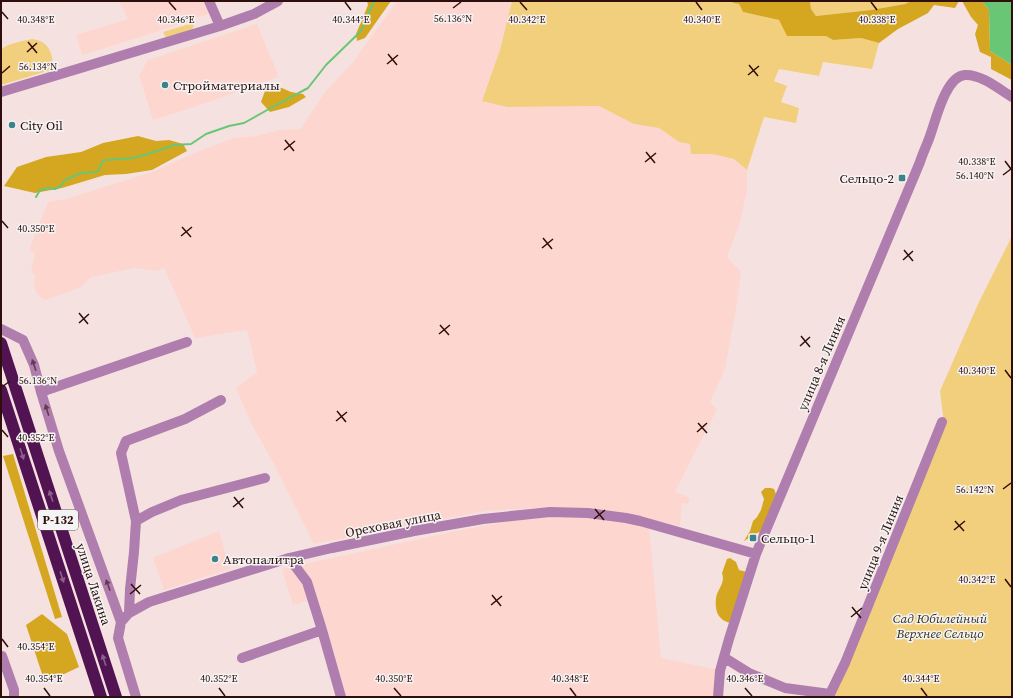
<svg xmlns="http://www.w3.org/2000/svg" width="1013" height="698" font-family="'Source Serif 4',serif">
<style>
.built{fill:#fed6d0}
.green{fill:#f2cf7d}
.forest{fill:#d5a721}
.water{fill:#68c675}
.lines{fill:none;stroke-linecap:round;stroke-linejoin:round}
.stream{stroke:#68c675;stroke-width:2}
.minor{stroke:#af7dae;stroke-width:10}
.highway{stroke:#521353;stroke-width:12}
.oneway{fill:#623b4d}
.oneway2{fill:#8b628b}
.ticks{fill:none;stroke:#2f0f0d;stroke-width:1.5}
.poi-dot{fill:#3b828b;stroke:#f4f4f4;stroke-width:1.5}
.labels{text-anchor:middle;stroke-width:3;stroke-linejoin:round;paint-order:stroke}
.shield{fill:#f4f4f4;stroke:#6a5452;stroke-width:1}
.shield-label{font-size:12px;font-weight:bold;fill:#2f0f0d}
.poi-label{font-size:13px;fill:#2f0f0d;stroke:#f4f4f4;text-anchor:start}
.street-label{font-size:13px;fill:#2f0f0d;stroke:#f4f4f4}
.park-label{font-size:13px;font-style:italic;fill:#362e19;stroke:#f4f4f4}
.ticks-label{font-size:10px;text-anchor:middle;fill:#2f0f0d;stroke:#f4f4f4;stroke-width:3;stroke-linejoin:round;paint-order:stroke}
</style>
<rect width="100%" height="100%" fill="#f5e2e0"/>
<path class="built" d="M119,1H205L211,13L150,34L82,55L76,35L128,19Z
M397,1H512L500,50L507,107L599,106L634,124L659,128L679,142L690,144L691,154H712L734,159L747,170V190L740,222L727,257L741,272L737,303L725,369L710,402L717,409L675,492L690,498L688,504L682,503L680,526L644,518L551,507L486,511L314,544L275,466L251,423L236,388L257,372L247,330L195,338L164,268L156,271L135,268L91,277L81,287L54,297L44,300L36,293L34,284L35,276L31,272L35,254L29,250L48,202L66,199L152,172L197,152L234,138L256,136L280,130L300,129L326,91L353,62Z
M257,24L279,77L197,106L153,120L139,75L148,60Z
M591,517L649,525L661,658L719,670L716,697H336L318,628L308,601L293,605L282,569L456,531L516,520H528L542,518Z
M219,531L230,569L164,590L153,558Z"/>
<path class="green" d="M512,1H733V3L739,4L743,12L779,20L788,36H826L833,40L861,38L879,43L872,69L823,62L819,76L779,69L774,81L787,86L781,102L799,108L796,123L764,117L747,170L734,159L712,154H691L690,144L679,142L659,128L634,124L599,106L507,107L482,101L500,50Z
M810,1H911L905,4L871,10L816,16L811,9Z
M193,23L194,25L192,30L167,37L165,36L163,32Z
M32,39C36,40 39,40 42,42C51,47 55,61 51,70L1,85V50C7,43 24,41 32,39Z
M1012,236V697H833L944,423L940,391L978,304Z"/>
<path class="forest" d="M367,1H391L365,38L357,41L356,34L368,5Z
M733,1H810L811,9L816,16L871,10L905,4L911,1H959L955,8L934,5L928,13L898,29L879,43L861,38L833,40L826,36H787L779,20L743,12L739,4L733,3Z
M962,1H982L989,10L990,51L1012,65V80L991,69V57L980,52L975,34L978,25L971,17Z
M282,88L291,92L303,94L306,97L289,107L270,112L261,102L265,91Z
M138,136L156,141L169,140L183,144L187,151L152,170L126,174L105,175L62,188L35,193L4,186L17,167L46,157L81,152L103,143Z
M13,454L62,617L55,619L3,456Z
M765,488H771L774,489L776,494L761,536L759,532L744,541L750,531L753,521L757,517L761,510L764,499L761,492Z
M730,558L736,562L739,570L747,572L730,623C726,622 722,620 719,616C715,611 715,600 717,594C720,587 725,581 722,573L727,559Z
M42,614L67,634L79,667L45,683L26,625Z"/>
<path class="water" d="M982,1H1012V65L990,51L989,10Z"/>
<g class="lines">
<path class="stream" d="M36,197L40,190L48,188L55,189L61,186L65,180L81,173L96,172L99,170L102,162L105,160L133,158L148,154L174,145L191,144L206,134L229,126L244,123L269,109L308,88L326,65L361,31L374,1"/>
<path class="minor" d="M209,1L220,26
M1,92L220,26L254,14L278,1
M1,329L23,340L34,365L41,392L59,451L121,622
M41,392L187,342
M136,521L121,453L126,441L185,419L221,400
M289,558L307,582L322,630L341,697
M129,613L130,589L134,552L136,521L152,512L181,500L265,478
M1,656H2L14,690V697
M242,658L322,630
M725,658L749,673L785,688L830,694L845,663L942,422
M136,697L118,638L121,622L129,613L149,602L289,558L332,548L414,531L483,519L550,512L588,513L626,518L640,521L756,554
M718,697L720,671L729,639L756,554L920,162C923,152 928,143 931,133C936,119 946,76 965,75C981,74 999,89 1012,97"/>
<path class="highway" d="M1,343L116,697
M1,390L101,697"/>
</g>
<defs><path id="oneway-solid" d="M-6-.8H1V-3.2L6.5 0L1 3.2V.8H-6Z"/></defs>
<g class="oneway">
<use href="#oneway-solid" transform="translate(34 365) rotate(-109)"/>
<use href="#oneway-solid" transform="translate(47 410) rotate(-107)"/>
<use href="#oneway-solid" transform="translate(108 585) rotate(-110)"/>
</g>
<g class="oneway2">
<use href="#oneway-solid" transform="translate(22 454) rotate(72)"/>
<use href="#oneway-solid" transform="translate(51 496) rotate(-108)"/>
<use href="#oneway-solid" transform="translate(62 577) rotate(72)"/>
<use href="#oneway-solid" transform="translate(104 660) rotate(-108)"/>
</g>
<path class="ticks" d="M169,2L176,10M345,2L351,10M520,2L527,10M696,2L702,10M871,2L877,10M453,8L461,2M2,12L8,19M28,42L37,53M27,52L37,43M388,54L397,65M387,64L398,55M749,65L758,76M2,73L10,66M748,75L759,66M285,140L294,151M284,150L295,141M646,152L655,163M1005,161L1011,169M645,162L656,153M1003,175L1011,169M2,221L8,228M182,227L191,237M181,236L192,227M543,238L552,249M542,248L553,239M904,250L913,261M903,260L913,251M79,313L88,324M79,323L89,314M440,325L449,335M439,334L450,325M801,336L810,347M800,346L810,337M1005,370L1011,378M2,387L10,381M337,411L346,422M336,421L347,412M698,423L707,433M2,430L8,437M697,432L707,423M1003,489L1011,483M234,497L243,508M233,507L244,498M595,509L604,520M594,519L605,510M955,521L964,531M954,530L965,521M1005,579L1011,587M131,584L140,594M130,594L141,585M492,595L501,606M491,605L502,596M852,607L861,618M851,617L862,608M2,639L8,647M44,688L50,696M219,688L225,696M394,688L401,696M570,688L576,696M745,688L752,696M921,688L927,696"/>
<g class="poi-dot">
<circle cx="165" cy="85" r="4"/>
<circle cx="12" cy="125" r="4"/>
<rect x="898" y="174" width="8" height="8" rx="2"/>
<rect x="749" y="534" width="8" height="8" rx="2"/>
<circle cx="215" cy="559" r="4"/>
</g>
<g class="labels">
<rect class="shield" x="38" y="510" width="40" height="20" rx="3"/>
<g class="shield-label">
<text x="58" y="524">Р-132</text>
</g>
<g class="poi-label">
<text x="173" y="90">Стройматериалы</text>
<text x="20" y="130">City Oil</text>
<text x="894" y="183" text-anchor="end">Сельцо-2</text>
<text x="761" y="543">Сельцо-1</text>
<text x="223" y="564">Автопалитра</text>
</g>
<g class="street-label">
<text transform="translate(821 363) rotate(-67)" y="5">улица 8-я Линия</text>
<text transform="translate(393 523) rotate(-11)" y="5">Ореховая улица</text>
<text transform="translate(880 542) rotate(-68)" y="5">улица 9-я Линия</text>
<text transform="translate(94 584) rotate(72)" y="5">улица Лакина</text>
</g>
<g class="park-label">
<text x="940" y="623">Сад Юбилейный<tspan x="940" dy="15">Верхнее Сельцо</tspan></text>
</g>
</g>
<g class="ticks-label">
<text x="453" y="22">56.136°N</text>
<text x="36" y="23">40.348°E</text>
<text x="176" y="23">40.346°E</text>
<text x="351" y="23">40.344°E</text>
<text x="527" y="23">40.342°E</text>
<text x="702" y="23">40.340°E</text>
<text x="877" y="23">40.338°E</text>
<text x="38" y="70">56.134°N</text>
<text x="977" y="165">40.338°E</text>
<text x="975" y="179">56.140°N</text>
<text x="36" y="232">40.350°E</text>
<text x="977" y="374">40.340°E</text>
<text x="38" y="384">56.136°N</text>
<text x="36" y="441">40.352°E</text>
<text x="975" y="493">56.142°N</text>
<text x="977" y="583">40.342°E</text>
<text x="36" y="650">40.354°E</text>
<text x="44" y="682">40.354°E</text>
<text x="219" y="682">40.352°E</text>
<text x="394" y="682">40.350°E</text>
<text x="570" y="682">40.348°E</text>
<text x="745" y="682">40.346°E</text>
<text x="921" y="682">40.344°E</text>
</g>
<rect width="1013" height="698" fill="none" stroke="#2f0f0d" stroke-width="4"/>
</svg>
